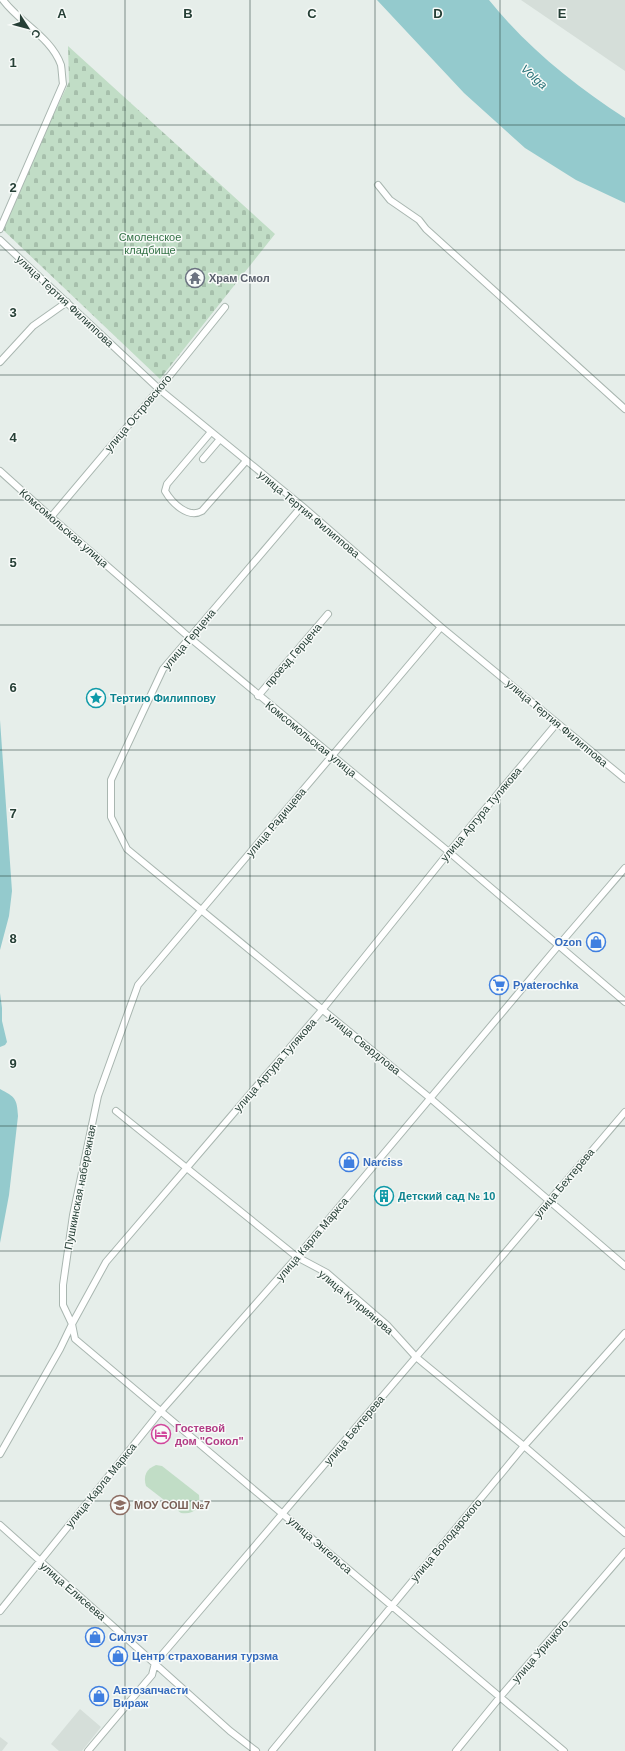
<svg xmlns="http://www.w3.org/2000/svg" width="625" height="1751" font-family="Helvetica,sans-serif">
<style>
.built{fill:#d5ded9}
.cemetery{fill:url(#cemetery-stones)}
.park{fill:#c1ddc6}
.water{fill:#94cacd}
.lines{fill:none;stroke-linecap:round;stroke-linejoin:round}
.minor-casing{stroke:#a9b6b0;stroke-width:8}
.minor{stroke:#fff;stroke-width:6}
.grid{fill:none;stroke:#263f36;stroke-width:1;stroke-opacity:0.55}
.labels{text-anchor:middle;stroke-width:3;stroke-linejoin:round;paint-order:stroke}
.park-label{font-size:11px;fill:#347246;stroke:#f7faf8}
.worship-label{font-size:11px;font-weight:bold;fill:#5b616d;stroke:#f7faf8;text-anchor:start}
.street-label{font-size:11px;fill:#263f36;stroke:#f7faf8}
.culture-label{font-size:11px;font-weight:bold;fill:#0d838f;stroke:#f7faf8;text-anchor:start}
.shop-label{font-size:11px;font-weight:bold;fill:#366cbe;stroke:#f7faf8;text-anchor:start}
.hotel-label{font-size:11px;font-weight:bold;fill:#b23c85;stroke:#f7faf8;text-anchor:start}
.education-label{font-size:11px;font-weight:bold;fill:#785e54;stroke:#f7faf8;text-anchor:start}
.water-label{font-size:12px;font-style:italic;fill:#257076;stroke:#f7faf8}
.grid-label{font-size:13px;text-anchor:middle;font-weight:bold;fill:#263f36;stroke:#f7faf8;stroke-width:3;stroke-linejoin:round;paint-order:stroke}
</style>
<defs>
<pattern id="cemetery-stones" width="16" height="16" patternUnits="userSpaceOnUse"><rect width="16" height="16" fill="#c1ddc6"/><path d="M2 7V4a2 2 0 0 1 4 0v3zM10 15v-3a2 2 0 0 1 4 0v3z" fill="#a6bfab"/></pattern>
</defs>
<rect width="100%" height="100%" fill="#e6eeea"/>
<path class="built" d="M521,0H625V71Z
M80,1709L101,1727L82,1751H59L51,1744Z
M0,1737L8,1743L2,1751H0Z"/>
<path class="cemetery" d="M68,46L275,234L160,379L0,227L69,82Z"/>
<path class="park" d="M156,1465L162,1466L199,1495C201,1508 194,1515 181,1513L146,1486C143,1476 146,1469 156,1465Z"/>
<path class="water" d="M377,0H489C527,47 574,85 625,118V203L576,180L525,148L464,93Z
M0,720L12,891L9,916L0,950Z
M0,993L2,1008V1021L7,1042L5,1045L0,1047Z
M0,1089C15,1097 17,1098 18,1116L9,1195L0,1243Z"/>
<g class="lines">
<defs>
<path id="minor" d="M378,185L390,200L419,220L426,229L625,409
M0,229L63,84C62,78 62,71 61,65C51,37 20,23 3,0
M0,240L159,389L302,506L441,627L625,779
M0,362L33,326L67,302
M211,432L167,484L165,491C172,503 188,519 202,511L246,461
M203,459L220,439
M0,471L51,517L190,638L449,852L625,1002
M302,506L163,669L111,780V817L127,849L430,1098L625,1266
M51,517L159,389L225,307
M258,696L328,614
M557,723L449,852L322,1010L106,1262L72,1324L75,1339C239,1476 402,1613 564,1751
M116,1111L297,1257L327,1273L387,1325L416,1357L524,1446L625,1533
M0,1454L60,1349L72,1324L63,1305V1285L73,1215L98,1096L138,985L441,627
M0,1525L230,1731L256,1751
M0,1611L161,1411L297,1257L558,946L625,868
M88,1751L152,1675L155,1663L625,1112
M272,1751L524,1446L625,1333
M456,1751L500,1697L625,1552"/>
</defs>
<use href="#minor" class="minor-casing"/>
<use href="#minor" class="minor"/>
</g>
<path class="grid" d="M125,0V1751M250,0V1751M375,0V1751M500,0V1751M0,125H625M0,250H625M0,375H625M0,500H625M0,625H625M0,750H625M0,876H625M0,1001H625M0,1126H625M0,1251H625M0,1376H625M0,1501H625M0,1626H625"/>
<defs>
<symbol id="temple-ring" viewBox="-11 -11 22 22"><circle r="9.5" fill="#f7faf8" stroke="#6b7280" stroke-width="1.5"/><path d="M0-6L5-2H3V0L6.5 2.5H4V6H1.5V3h-3V6H-4V2.5H-6.5L-3 0V-2H-5Z" fill="#6b7280"/></symbol>
<symbol id="sight-ring" viewBox="-11 -11 22 22"><circle r="9.5" fill="#f7faf8" stroke="#0f9aa8" stroke-width="1.5"/><path d="M0-6L1.8-2.2L6-1.7L2.9 1.2L3.7 5.4L0 3.3L-3.7 5.4L-2.9 1.2L-6-1.7L-1.8-2.2Z" fill="#0f9aa8"/></symbol>
<symbol id="shop-ring" viewBox="-11 -11 22 22"><circle r="9.5" fill="#f7faf8" stroke="#3f7fe0" stroke-width="1.5"/><path d="M-5-2.5h2.3a2.7 3.5 0 0 1 5.4 0H5L5.5 6h-11ZM-1.5-2.5h3a1.5 2.3 0 0 0-3 0Z" fill="#3f7fe0"/></symbol>
<symbol id="supermarket-ring" viewBox="-11 -11 22 22"><circle r="9.5" fill="#f7faf8" stroke="#3f7fe0" stroke-width="1.5"/><path d="M-6-5.5h2.5l.6 2H6L4.5 2H-2.5L-4.4-4H-6ZM-1.5 3.2a1.3 1.3 0 1 0 .1 0ZM3 3.2a1.3 1.3 0 1 0 .1 0Z" fill="#3f7fe0"/></symbol>
<symbol id="building-ring" viewBox="-11 -11 22 22"><circle r="9.5" fill="#f7faf8" stroke="#0f9aa8" stroke-width="1.5"/><path d="M-4-6H4V6H1V3H-1V6H-4ZM-2.5-4.3h1.7v1.8h-1.7ZM.8-4.3h1.7v1.8H.8ZM-2.5-1h1.7V.8h-1.7ZM.8-1h1.7V.8H.8Z" fill="#0f9aa8"/></symbol>
<symbol id="hotel-ring" viewBox="-11 -11 22 22"><circle r="9.5" fill="#f7faf8" stroke="#d1479c" stroke-width="1.5"/><path d="M-6-4.5h1.5V1H6V5H4.5V3h-9V5H-6ZM-4 0a1.8 1.8 0 1 1 3.6 0ZM.5 0V-2.5h3Q6-2.5 6 0Z" fill="#d1479c"/></symbol>
<symbol id="school-ring" viewBox="-11 -11 22 22"><circle r="9.5" fill="#f7faf8" stroke="#8d6e63" stroke-width="1.5"/><path d="M0-5L7-2L0 1L-7-2ZM-4 1L0 2.5L4 1V4Q0 6-4 4Z" fill="#8d6e63"/></symbol>
</defs>
<g fill-rule="evenodd">
<use href="#temple-ring" x="184" y="267" width="22" height="22"/>
<use href="#sight-ring" x="85" y="687" width="22" height="22"/>
<use href="#shop-ring" x="585" y="931" width="22" height="22"/>
<use href="#supermarket-ring" x="488" y="974" width="22" height="22"/>
<use href="#shop-ring" x="338" y="1151" width="22" height="22"/>
<use href="#building-ring" x="373" y="1185" width="22" height="22"/>
<use href="#hotel-ring" x="150" y="1423" width="22" height="22"/>
<use href="#school-ring" x="109" y="1494" width="22" height="22"/>
<use href="#shop-ring" x="84" y="1626" width="22" height="22"/>
<use href="#shop-ring" x="107" y="1645" width="22" height="22"/>
<use href="#shop-ring" x="88" y="1685" width="22" height="22"/>
</g>
<g class="labels">
<g class="park-label">
<text x="150" y="241">Смоленское<tspan x="150" dy="13">кладбище</tspan></text>
</g>
<g class="worship-label">
<text x="209" y="282">Храм Смол</text>
</g>
<g class="street-label">
<text transform="translate(65 301) rotate(43)" y="4">улица Тертия Филиппова</text>
<text transform="translate(138 413) rotate(-50)" y="4">улица Островского</text>
<text transform="translate(309 514) rotate(40)" y="4">улица Тертия Филиппова</text>
<text transform="translate(64 528) rotate(41)" y="4">Комсомольская улица</text>
<text transform="translate(189 639) rotate(-50)" y="4">улица Герцена</text>
<text transform="translate(293 655) rotate(-49)" y="4">проезд Герцена</text>
<text transform="translate(557 723) rotate(40)" y="4">улица Тертия Филиппова</text>
<text transform="translate(311 739) rotate(39)" y="4">Комсомольская улица</text>
<text transform="translate(481 814) rotate(-50)" y="4">улица Артура Тулякова</text>
<text transform="translate(276 822) rotate(-50)" y="4">улица Радищева</text>
<text transform="translate(364 1044) rotate(39)" y="4">улица Свердлова</text>
<text transform="translate(275 1065) rotate(-49)" y="4">улица Артура Тулякова</text>
<text transform="translate(564 1183) rotate(-50)" y="4">улица Бехтерева</text>
<text transform="translate(80 1187) rotate(-79)" y="4">Пушкинская набережная</text>
<text transform="translate(312 1239) rotate(-50)" y="4">улица Карла Маркса</text>
<text transform="translate(356 1302) rotate(40)" y="4">улица Куприянова</text>
<text transform="translate(354 1430) rotate(-50)" y="4">улица Бехтерева</text>
<text transform="translate(101 1485) rotate(-51)" y="4">улица Карла Маркса</text>
<text transform="translate(446 1540) rotate(-50)" y="4">улица Володарского</text>
<text transform="translate(320 1545) rotate(41)" y="4">улица Энгельса</text>
<text transform="translate(73 1591) rotate(41)" y="4">улица Елисеева</text>
<text transform="translate(540 1651) rotate(-49)" y="4">улица Урицкого</text>
</g>
<g class="culture-label">
<text x="110" y="702">Тертию Филиппову</text>
<text x="398" y="1200">Детский сад № 10</text>
</g>
<g class="shop-label">
<text x="582" y="946" text-anchor="end">Ozon</text>
<text x="513" y="989">Pyaterochka</text>
<text x="363" y="1166">Narciss</text>
<text x="109" y="1641">Силуэт</text>
<text x="132" y="1660">Центр страхования турзма</text>
<text x="113" y="1694">Автозапчасти<tspan x="113" dy="13">Вираж</tspan></text>
</g>
<g class="hotel-label">
<text x="175" y="1432">Гостевой<tspan x="175" dy="13">дом "Сокол"</tspan></text>
</g>
<g class="education-label">
<text x="134" y="1509">МОУ СОШ №7</text>
</g>
<g class="water-label">
<text transform="translate(534 77) rotate(41)" y="4">Volga</text>
</g>
</g>
<g class="grid-label">
<text x="62" y="18">A</text>
<text x="188" y="18">B</text>
<text x="312" y="18">C</text>
<text x="438" y="18">D</text>
<text x="562" y="18">E</text>
<text x="13" y="67">1</text>
<text x="13" y="192">2</text>
<text x="13" y="317">3</text>
<text x="13" y="442">4</text>
<text x="13" y="567">5</text>
<text x="13" y="692">6</text>
<text x="13" y="818">7</text>
<text x="13" y="943">8</text>
<text x="13" y="1068">9</text>
</g>
<g transform="translate(28 28) rotate(126)" stroke="#f7faf8" stroke-width="3" paint-order="stroke">
<path d="M0-3L7 15L0 10L-7 15Z" fill="#263f36"/>
<text y="-6" font-size="11" font-weight="bold" text-anchor="middle" fill="#263f36">С</text>
</g>
</svg>
